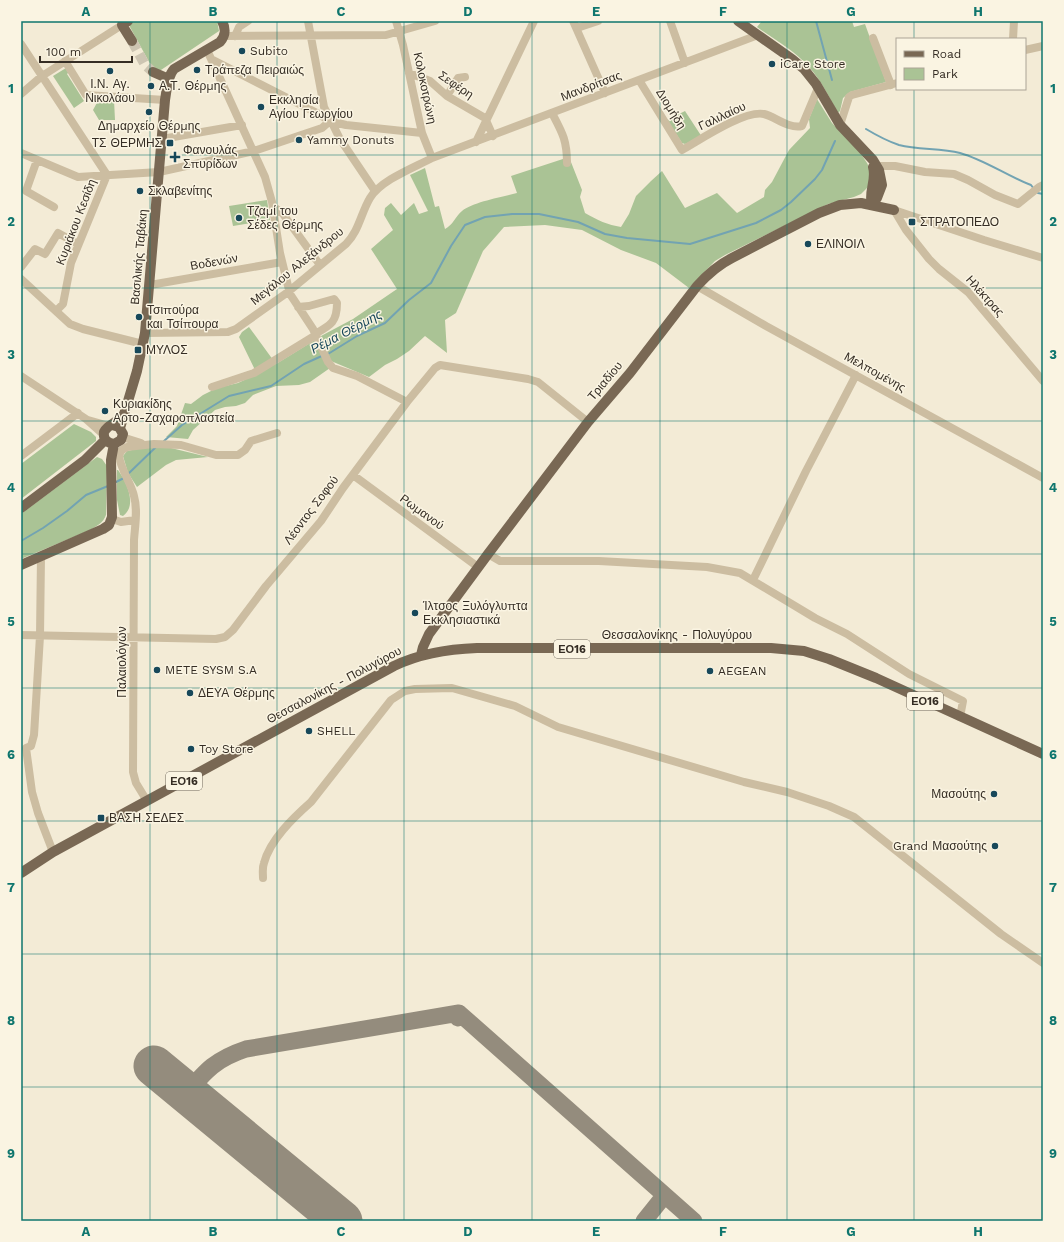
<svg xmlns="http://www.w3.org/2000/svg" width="1064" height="1242" font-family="'Work Sans',sans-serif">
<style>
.green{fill:#aac395}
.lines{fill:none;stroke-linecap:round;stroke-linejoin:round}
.stream{stroke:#72a3b2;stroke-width:2}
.taxiway{stroke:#948c7d;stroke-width:17}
.runway{stroke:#948c7d;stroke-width:41}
.major-tunnel{stroke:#cdc5b2;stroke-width:10;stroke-dasharray:10 5;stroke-linecap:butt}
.minor{stroke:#ccbda1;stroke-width:8}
.major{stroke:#796854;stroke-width:10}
.grid{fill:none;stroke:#0f766e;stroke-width:1;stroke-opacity:0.55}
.poi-dot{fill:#17485a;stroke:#faf4e2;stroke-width:1.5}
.labels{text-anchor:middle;stroke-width:3;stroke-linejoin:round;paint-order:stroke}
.shield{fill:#faf4e2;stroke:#70695d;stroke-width:1}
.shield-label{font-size:11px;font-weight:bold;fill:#352d24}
.poi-label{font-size:12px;fill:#352d24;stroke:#faf4e2;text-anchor:start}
.street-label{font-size:12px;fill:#352d24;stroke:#faf4e2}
.water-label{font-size:13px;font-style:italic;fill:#17485a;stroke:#faf4e2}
.neatline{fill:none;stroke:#0f766e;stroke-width:1.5}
.grid-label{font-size:13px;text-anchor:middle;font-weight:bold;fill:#0f766e}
</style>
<rect width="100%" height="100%" fill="#f3ebd6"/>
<path class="green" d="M134,21H217L219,31L158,72L154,71L130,27V23Z
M762,21H852L854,27L865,24L886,82L850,92L843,98L840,111L838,113C829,97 821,80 809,67C795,51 775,40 757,27Z
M66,68L69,72L67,74L84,101L74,108L53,76Z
M99,99L114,100L115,120H99L93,110Z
M817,99L832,123L859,151L867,163L870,169L869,186L861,194L854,197L828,204L725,255L715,261L689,288L656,263L621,250L582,230L545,225L504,227L483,251L456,313L445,320L447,353L425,336L409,351L397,359L385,365L369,377L331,361L321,336L353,319L397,289L371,249L393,230L384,215L385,208L391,203L401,215L414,203L419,214L428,211L410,175L425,168L435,207L439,206L445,229C453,225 455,217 462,211C473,202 503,197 517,193L511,176L569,157L582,190L580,197L585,213C597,220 608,225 621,227L629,214L636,196L651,181L662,171L685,208L717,193L737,213L764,197L765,190L772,182L789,150L810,128L809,119Z
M685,111L702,137L685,144L682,143L667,120Z
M267,200L270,220L233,226L229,206Z
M249,327L276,364L315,340L330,368L310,382L299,385L276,386L253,395L245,403L236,406L225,407L215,410L193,430L188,439L166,437L177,426L185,403L191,404L203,395L217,388L238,383L257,374L239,337L242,332Z
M74,424L91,432L96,437V441L21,499V464Z
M147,447L171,448L208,457L176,460L166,465L137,487L128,473L123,456L127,451Z
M97,457L102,459L107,466L106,515C103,523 97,526 90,530L21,559V514Z
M117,470H118C126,481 138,505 123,516L120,515L117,500Z"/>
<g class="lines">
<path class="stream" d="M816,21L832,80
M866,129C876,135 887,141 899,145C919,150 940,148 960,153C985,160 1007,176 1031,185L1034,189
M1037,192L1038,193L1043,194
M328,354L357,336L385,323L409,300L431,283L451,246L465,225L485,217L512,214H539L578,222L605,234L627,238L690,244L756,223L781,210L791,202L815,179L822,170L835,141
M164,441L182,425L229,396L271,386L304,364L324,355
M127,475L157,446
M116,482L124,478
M21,541L43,528L67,511L86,495L108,486"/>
<path class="taxiway" d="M459,1013L694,1221
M186,1094C206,1070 216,1059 246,1049L459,1013L458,1018
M644,1221L664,1196L662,1197"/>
<path class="runway" d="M154,1066L342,1221"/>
<path class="major-tunnel" d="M132,41L145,65L153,72"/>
<path class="minor" d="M308,21L324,107L340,139L375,191
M396,21L403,45L422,133L432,158
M573,21L605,93
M670,21L685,63
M577,28L598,21
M224,36L386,35L435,21
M235,36L239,27L248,21
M873,38L891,85
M1013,39L1014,21
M21,44L107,175
M207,50L265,177L272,202L280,253L290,294L313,329L328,362L333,368L357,376L407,402
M1025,50L1043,46
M213,60L317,113L330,121L346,125L422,133
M65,61L86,95L165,100
M409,73L430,81L447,96L485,118L493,136
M639,80L682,150C700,140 744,110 764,114C776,117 788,129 802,126L818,88
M21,94L42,76L122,25
M447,96L458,78L465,77
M552,113C562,132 567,140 567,163
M840,125L849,97L852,95L897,83
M162,139L242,125
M476,142L534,21
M21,153L78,177L159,172L254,151L322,128L330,121
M37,160L26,191L54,207
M877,166H895L925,172L954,174L968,180L995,195L1018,204L1039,187L1043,185
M273,206L283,214L320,265
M894,210L906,230L929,259L939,269L968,292L1043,381
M894,210L984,240L1043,258
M21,267L35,249L45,254L58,233L78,244
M21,279L70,324L83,329L143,344
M150,285L282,262
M697,286L766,326L1043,478
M298,307L309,306L334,299L337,303C337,322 331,325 315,334
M56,311L63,304L71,263L107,175
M145,333L228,332L236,329L288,292L346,244C359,231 361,213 370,198C381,180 413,168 432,158L758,35
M21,376L86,419L104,435
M212,387L254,373L316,335
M88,420L109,426
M122,437L141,443
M21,456L78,413
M353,475L478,567
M112,519L121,522L135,520
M488,554L500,561H599L707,567L740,573L815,618L847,634L909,674L963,701L960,717
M41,556L40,636L34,735L31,746L26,748L32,792L38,813L53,852
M753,580L806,471L856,375
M21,635L216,639L225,637L233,630L266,586L321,521L343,488L407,402L435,368L440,365L528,379L538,382L588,422
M147,801L136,783L133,772L134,540C135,526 138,510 134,496C131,482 120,469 119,455L122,450L127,447L154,444L181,445L216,455H238L245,450L251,441L277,433
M263,878C263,873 262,868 264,863C270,840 293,818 311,802L391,700L405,691L415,689L452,688L515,706L558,727L744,782L787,792L829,806L854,817L1001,934L1043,963"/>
<path class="major" d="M128,21L122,25L132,41
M738,21L792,59L804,69L816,84L840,125L873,160L879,170L882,185L877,198L872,204
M153,72L169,79
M872,204C868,192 877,180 873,167
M112,425L119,427L123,434L121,440L114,444C107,443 103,439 104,432C108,424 118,423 123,415
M120,428L137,371L145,333L165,100C167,89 167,77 174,69L220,42C226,35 226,29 222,21
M21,508L85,460L105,440
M21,565L103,529L109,525L112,517L111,460L114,444
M421,655L423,647L429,634L488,554L588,422L630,373L697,286C707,275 718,265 732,258L819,213L840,205L861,203L894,210
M21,873L53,852L394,666C421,653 448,649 477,648H771L804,651L829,659L876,678L1043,754"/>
</g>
<path class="grid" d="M150,21V1221M277,21V1221M404,21V1221M532,21V1221M660,21V1221M787,21V1221M914,21V39M914,89V1221M21,155H1043M21,288H1043M21,421H1043M21,554H1043M21,688H1043M21,821H1043M21,954H1043M21,1087H1043"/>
<g class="poi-dot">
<circle cx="242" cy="51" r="4"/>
<circle cx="772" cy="64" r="4"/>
<circle cx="197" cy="70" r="4"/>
<circle cx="110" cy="71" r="4"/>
<circle cx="151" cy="86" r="4"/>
<circle cx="261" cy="107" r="4"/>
<circle cx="149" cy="112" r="4"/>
<circle cx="299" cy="140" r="4"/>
<rect x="166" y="139" width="8" height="8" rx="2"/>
<path d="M173 151h4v4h4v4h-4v4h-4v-4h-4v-4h4z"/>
<circle cx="140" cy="191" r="4"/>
<circle cx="239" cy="218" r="4"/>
<rect x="908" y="218" width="8" height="8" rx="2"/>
<circle cx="808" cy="244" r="4"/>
<circle cx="139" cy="317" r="4"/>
<rect x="134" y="346" width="8" height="8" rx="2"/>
<circle cx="105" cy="411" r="4"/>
<circle cx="415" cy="613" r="4"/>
<circle cx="157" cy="670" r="4"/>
<circle cx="710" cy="671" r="4"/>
<circle cx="190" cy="693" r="4"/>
<circle cx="309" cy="731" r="4"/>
<circle cx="191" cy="749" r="4"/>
<circle cx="994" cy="794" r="4"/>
<rect x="97" y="814" width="8" height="8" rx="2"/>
<circle cx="995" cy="846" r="4"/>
</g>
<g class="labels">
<g class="shield">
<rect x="554" y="640" width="36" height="18" rx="3"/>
<rect x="907" y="692" width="36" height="18" rx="3"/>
<rect x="166" y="772" width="36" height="18" rx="3"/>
</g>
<g class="shield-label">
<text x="572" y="653">ΕΟ16</text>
<text x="925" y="705">ΕΟ16</text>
<text x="184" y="785">ΕΟ16</text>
</g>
<g class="poi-label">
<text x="250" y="55">Subito</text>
<text x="780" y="68">iCare Store</text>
<text x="205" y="74">Τράπεζα Πειραιώς</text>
<text x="110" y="88" text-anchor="middle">Ι.Ν. Αγ.<tspan x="110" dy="14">Νικολάου</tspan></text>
<text x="159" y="90">Α.Τ. Θέρμης</text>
<text x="269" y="104">Εκκλησία<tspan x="269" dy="14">Αγίου Γεωργίου</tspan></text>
<text x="149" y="130" text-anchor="middle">Δημαρχείο Θέρμης</text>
<text x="307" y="144">Yammy Donuts</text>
<text x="162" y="147" text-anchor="end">ΤΣ ΘΕΡΜΗΣ</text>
<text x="183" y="154">Φανουλάς<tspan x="183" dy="14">Σπυρίδων</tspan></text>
<text x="148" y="195">Σκλαβενίτης</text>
<text x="247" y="215">Τζαμί του<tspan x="247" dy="14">Σέδες Θέρμης</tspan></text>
<text x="920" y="226">ΣΤΡΑΤΟΠΕΔΟ</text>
<text x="816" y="248">ΕΛΙΝΟΙΛ</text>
<text x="147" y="314">Τσιπούρα<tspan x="147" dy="14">και Τσίπουρα</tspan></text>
<text x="146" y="354">ΜΥΛΟΣ</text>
<text x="113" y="408">Κυριακίδης<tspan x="113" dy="14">Αρτο-Ζαχαροπλαστεία</tspan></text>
<text x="423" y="610">Ίλτσος Ξυλόγλυπτα<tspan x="423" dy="14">Εκκλησιαστικά</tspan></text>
<text x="165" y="674">METE SYSM S.A</text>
<text x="718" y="675">AEGEAN</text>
<text x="198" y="697">ΔΕΥΑ Θέρμης</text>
<text x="317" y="735">SHELL</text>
<text x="199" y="753">Toy Store</text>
<text x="986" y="798" text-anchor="end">Μασούτης</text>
<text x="109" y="822">ΒΑΣΗ ΣΕΔΕΣ</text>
<text x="987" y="850" text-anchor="end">Grand Μασούτης</text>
</g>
<g class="street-label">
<text transform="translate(456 85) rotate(34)" y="4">Σεφέρη</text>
<text transform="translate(591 86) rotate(-21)" y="4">Μανδρίτσας</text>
<text transform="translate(425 88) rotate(78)" y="4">Κολοκοτρώνη</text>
<text transform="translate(671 109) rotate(58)" y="4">Διομήδη</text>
<text transform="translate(722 116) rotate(-25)" y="4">Γαλιλαίου</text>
<text transform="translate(76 222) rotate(-69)" y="4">Κυριάκου Κεσίδη</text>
<text transform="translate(139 257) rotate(-85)" y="4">Βασιλικής Ταβάκη</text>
<text transform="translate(214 262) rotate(-10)" y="4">Βοδενών</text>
<text transform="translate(297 266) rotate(-39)" y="4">Μεγάλου Αλεξάνδρου</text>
<text transform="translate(985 296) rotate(48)" y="4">Ηλέκτρας</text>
<text transform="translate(875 372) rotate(29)" y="4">Μελπομένης</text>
<text transform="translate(605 381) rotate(-50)" y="4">Τριαδίου</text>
<text transform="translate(311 510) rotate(-53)" y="4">Λέοντος Σοφού</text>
<text transform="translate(422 512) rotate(36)" y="4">Ρωμανού</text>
<text x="677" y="639">Θεσσαλονίκης - Πολυγύρου</text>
<text transform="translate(122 662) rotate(-90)" y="4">Παλαιολόγων</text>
<text transform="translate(334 685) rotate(-28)" y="4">Θεσσαλονίκης - Πολυγύρου</text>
</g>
<g class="water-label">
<text transform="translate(346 331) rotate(-28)" y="5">Ρέμα Θέρμης</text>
</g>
</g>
<rect width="1064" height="1242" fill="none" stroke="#faf4e2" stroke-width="44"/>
<rect x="896" y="38" width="130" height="52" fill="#faf4e2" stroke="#aba496"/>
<rect x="904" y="51" width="20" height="6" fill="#796854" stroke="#aba496"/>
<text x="932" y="58" font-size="12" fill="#352d24">Road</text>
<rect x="904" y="68" width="20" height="12" fill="#aac395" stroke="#aba496"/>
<text x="932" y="78" font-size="12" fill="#352d24">Park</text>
<path d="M40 56v6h92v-6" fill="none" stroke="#352d24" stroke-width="2"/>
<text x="46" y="56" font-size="12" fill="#352d24" stroke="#faf4e2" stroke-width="3" paint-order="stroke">100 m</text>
<rect x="22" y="22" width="1020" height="1198" class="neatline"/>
<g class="grid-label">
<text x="86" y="16">A</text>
<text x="213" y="16">B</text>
<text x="341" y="16">C</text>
<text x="468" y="16">D</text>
<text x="596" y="16">E</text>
<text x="723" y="16">F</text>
<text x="851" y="16">G</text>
<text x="978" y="16">H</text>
<text x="11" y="93">1</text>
<text x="1053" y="93">1</text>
<text x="11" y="226">2</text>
<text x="1053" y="226">2</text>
<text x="11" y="359">3</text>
<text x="1053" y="359">3</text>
<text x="11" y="492">4</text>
<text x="1053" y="492">4</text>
<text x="11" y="626">5</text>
<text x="1053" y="626">5</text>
<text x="11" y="759">6</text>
<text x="1053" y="759">6</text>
<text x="11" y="892">7</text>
<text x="1053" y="892">7</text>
<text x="11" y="1025">8</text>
<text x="1053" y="1025">8</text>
<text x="11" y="1158">9</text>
<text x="1053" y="1158">9</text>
<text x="86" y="1236">A</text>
<text x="213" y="1236">B</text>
<text x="341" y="1236">C</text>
<text x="468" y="1236">D</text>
<text x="596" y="1236">E</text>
<text x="723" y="1236">F</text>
<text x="851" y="1236">G</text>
<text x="978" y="1236">H</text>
</g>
</svg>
